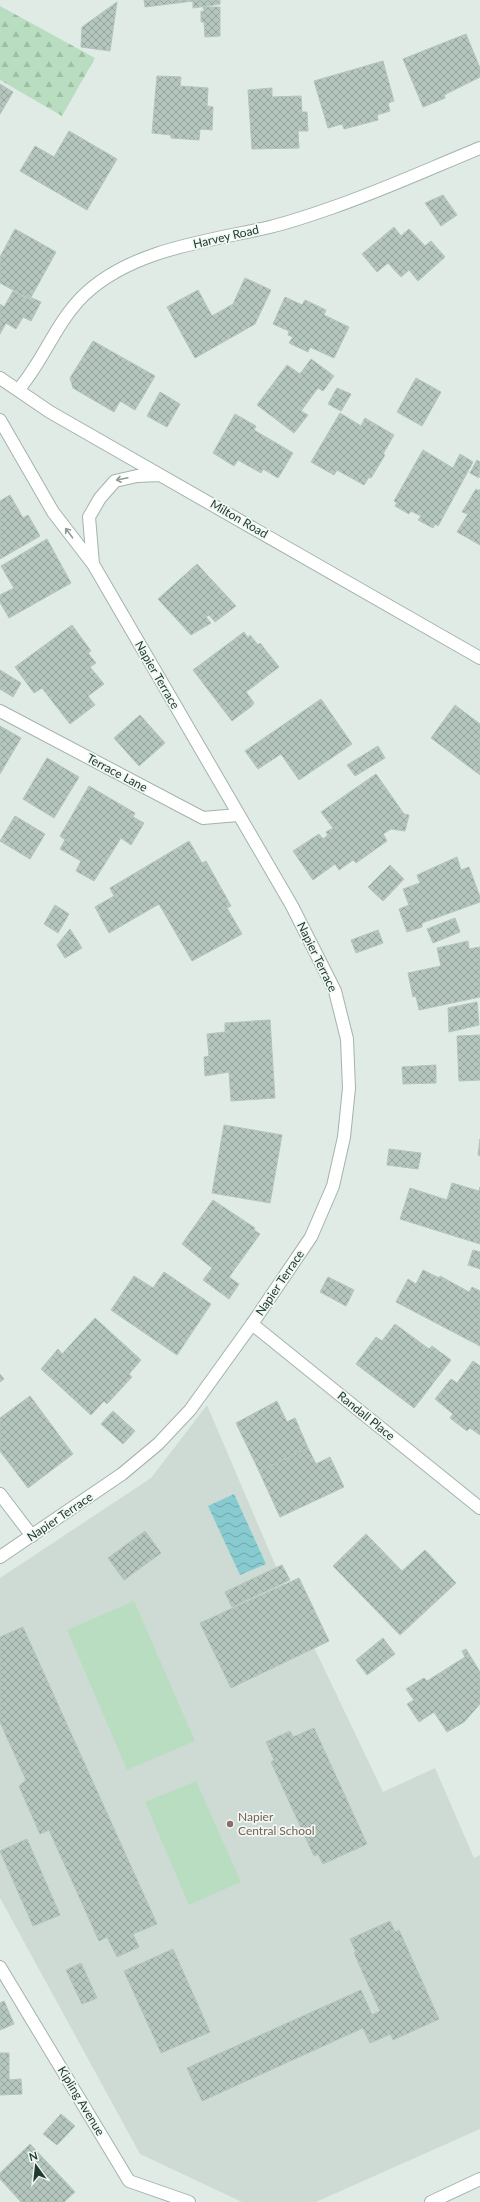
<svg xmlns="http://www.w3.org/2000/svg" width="480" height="2202" font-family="Lato,sans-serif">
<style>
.built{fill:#cedbd4}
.green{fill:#b9ddc0}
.forest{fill:url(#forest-firs)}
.water{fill:url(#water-waves)}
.building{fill:url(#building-cross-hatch);stroke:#b3c5bc}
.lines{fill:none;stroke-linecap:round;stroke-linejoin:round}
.service-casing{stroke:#a3b3ac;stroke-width:14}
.minor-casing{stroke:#a3b3ac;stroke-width:14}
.tertiary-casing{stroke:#a3b3ac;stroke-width:14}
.service{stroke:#fff;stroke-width:12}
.minor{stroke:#fff;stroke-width:12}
.tertiary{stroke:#fff;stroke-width:12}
.oneway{stroke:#909d98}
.education-dot{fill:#8d6e63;stroke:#f1f8f4;stroke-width:1.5}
.labels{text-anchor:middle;stroke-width:3.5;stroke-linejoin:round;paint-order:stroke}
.street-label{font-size:12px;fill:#213b32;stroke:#f1f8f4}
.education-label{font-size:12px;fill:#785e54;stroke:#f1f8f4;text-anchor:start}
</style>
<defs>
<pattern id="forest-firs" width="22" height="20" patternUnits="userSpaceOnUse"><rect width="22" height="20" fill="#b9ddc0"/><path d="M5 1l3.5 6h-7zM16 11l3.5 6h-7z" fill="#9fbfa5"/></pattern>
<pattern id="water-waves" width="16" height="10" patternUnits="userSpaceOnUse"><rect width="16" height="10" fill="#87cbd1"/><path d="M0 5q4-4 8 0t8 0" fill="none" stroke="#6ea6aa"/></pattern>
<pattern id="building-cross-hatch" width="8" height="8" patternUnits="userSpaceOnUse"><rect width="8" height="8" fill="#b5c6be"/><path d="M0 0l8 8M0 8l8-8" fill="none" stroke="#93a29b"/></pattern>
</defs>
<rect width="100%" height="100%" fill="#e0ebe5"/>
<path class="built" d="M207,1405L280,1576L383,1792L435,1768L474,1858L480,1855V2129L316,2202H242L140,2154L0,1898V1578L151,1478Z"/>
<path class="green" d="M134,1601L195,1741L127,1770L67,1630Z
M196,1781L241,1882L189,1905L145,1802Z"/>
<path class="forest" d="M0,6L95,58L62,116L0,80Z"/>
<path class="water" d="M234,1494L266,1564L240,1575L208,1506Z"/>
<path class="building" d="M144,0H220V4L193,8V1L145,7Z
M117,2L110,51L81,47L82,27Z
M203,7H220V36L205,37L204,22H201V11L204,12Z
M466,34L480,68V77L444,95L445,98L423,107L403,59Z
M383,61L394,101L388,103L390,111L377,115L378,120L344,129L342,124L328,128L314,81Z
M157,76L181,77L180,86L208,88L207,106L213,107L212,130L200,129L199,140L171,138V135L152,133Z
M0,84L13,92L0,114Z
M272,88V97L301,96L302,112H307L308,131H298L299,148L252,149L248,90Z
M69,131L117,159L87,210L20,171L35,146L54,157Z
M443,195L457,215L441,226L425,203Z
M394,227L401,236L409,229L425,246L431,241L445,257L418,281L409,270L401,277L388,263L377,272L362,254Z
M15,229L56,252L30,299L0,283V257Z
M245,278L271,290L255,324L195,358L167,307L198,290L212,316L233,304Z
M13,291L30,300L32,298L41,302L31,321L23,317L16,329L6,323L0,334V304L4,307Z
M285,297L302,305L305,300L326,310L324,315L349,327L334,358L310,347L308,352L289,343L293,337L288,335L289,331L273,324Z
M93,341L155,376L135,410L120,401L114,412L73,388L70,378Z
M311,359L334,376L323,391L318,388L301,411L308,415L294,433L257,405L287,365L300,374Z
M416,378L441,392L422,426L397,412Z
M337,388L351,394L341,411L328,404Z
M160,392L180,404L167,427L147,416Z
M340,413L361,426L365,418L394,435L383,454L385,455L371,478L369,477L364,485L337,470L334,475L311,462Z
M235,414L256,426L254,430L293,453L278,478L263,469L261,473L238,460L234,466L213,453Z
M423,450L453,468L460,454L473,462L438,526L435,524L433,528L418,520L421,516L411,511L409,514L395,506L397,503L394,501Z
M477,460L480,462L479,478L470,473Z
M476,489L479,491L480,489V545L457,532L468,514L462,512Z
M10,495L23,518L28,515L40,536L0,559V501Z
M47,539L71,583L9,618L0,602V595L14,588L1,566Z
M197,564L236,606L215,622L209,615L206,617L211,623L191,635L158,599Z
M72,625L91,651L88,653L96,663L90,667L104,684L88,696L95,705L70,724L42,688L34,693L15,667Z
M244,632L248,638L250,635L258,645L260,643L279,667L246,692L254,703L252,706L232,721L193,670Z
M0,670L21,683L13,697L0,689Z
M321,699L352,744L299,780L281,754L258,769L245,751Z
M455,705L480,724V775L431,738Z
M140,715L165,743L139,766L114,738Z
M0,726L21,738L0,774Z
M378,746L385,758L355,776L347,765Z
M47,758L79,777L54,818L23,799Z
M376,774L404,814L409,815L405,831L391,829L383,834L387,841L356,863L353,860L339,870L335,864L313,880L293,851L319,834L323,839L328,835L326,832L333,828L321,812Z
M89,786L135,813L133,817L144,823L131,845L121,838L94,881L76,871L81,861L60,849L65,840L60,836Z
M15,816L45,834L30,859L0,841Z
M189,841L202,863L206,861L231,906L227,908L242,934L192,961L159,904L109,933L95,907L114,896L110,888Z
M457,857L461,870L469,867L480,897V902L422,923V927L407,932L399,909L409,905L403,889L420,883L417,875Z
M390,865L404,879L383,901L368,887Z
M55,905L69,914L58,933L44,924Z
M455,918L460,932L433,943L427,929Z
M70,929L82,948L65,958L57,945Z
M378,930L383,943L356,953L351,940Z
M468,941L469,949L480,947V997L419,1010L416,996L413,997L408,973L441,966L437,948Z
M477,1002L479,1025L449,1032L448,1008Z
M270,1020L275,1098L231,1101L229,1072L205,1076L204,1057L209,1056L207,1034L225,1032V1023Z
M480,1035V1080L459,1081L457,1036Z
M436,1065V1083L403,1084L402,1067Z
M224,1125L282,1135L270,1203L212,1193Z
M480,1139V1156L478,1155Z
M389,1149L421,1153L418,1169L387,1165Z
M452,1183L479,1191L480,1187V1244L400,1219L410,1188L447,1200Z
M213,1200L255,1228L254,1230L260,1234L229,1277L239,1284L229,1299L203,1280L212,1268L182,1244Z
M473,1250L480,1252V1269L468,1265Z
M423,1270L439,1278L440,1276L469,1292L472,1287L480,1291V1346L396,1302L408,1279L416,1284Z
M164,1272L211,1304L177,1355L111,1310L134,1276L153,1288Z
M328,1277L354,1290L346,1306L320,1292Z
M95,1318L141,1360L129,1374L132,1377L107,1404L104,1401L91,1415L41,1369L58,1349L62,1354Z
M395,1324L429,1349L432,1346L451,1360L414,1408L356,1364L376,1337L382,1341Z
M473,1361L480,1366V1435L470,1428L467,1431L450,1418L453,1414L435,1399L451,1379L457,1383Z
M0,1374L4,1379L0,1382Z
M30,1396L73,1454L28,1488L0,1451V1418Z
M277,1401L287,1422L295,1418L308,1448L259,1471L236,1423Z
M113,1411L135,1431L123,1444L101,1424Z
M308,1448L316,1464L330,1457L344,1487L280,1517L259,1471Z
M145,1531L161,1553L124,1580L108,1558Z
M366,1534L402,1571L425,1550L456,1583L400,1635L333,1566Z
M282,1565L290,1580L232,1607L225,1592Z
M299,1578L329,1641L231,1688L200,1623Z
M23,1627L157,1924L133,1934L139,1947L117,1957L107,1937L99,1941L49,1830L40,1834L19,1786L26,1780L0,1722V1637Z
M383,1638L395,1654L367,1675L356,1660Z
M466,1649L480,1672V1704L464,1722L447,1732L434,1712L419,1722L407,1704L414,1700L406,1689L424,1678L427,1681L465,1657L462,1651Z
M314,1728L367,1844L323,1864L318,1854L314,1856L271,1762L274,1760L266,1742L290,1731L293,1737Z
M27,1839L60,1915L33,1926L0,1851Z
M390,1921L395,1932L399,1930L439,2019L393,2040L391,2034L370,2043L363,2028L202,2101L187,2068L361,1990L372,2015L380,2011L354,1953L356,1952L350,1939Z
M173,1949L210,2032L161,2053L124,1971Z
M81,1963L97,1998L82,2004L66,1970Z
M4,2001L14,2024L0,2030V2003Z
M0,2053H9V2080L21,2079L22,2094L0,2095Z
M61,2114L75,2126L57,2145L43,2134Z
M30,2144L75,2192L64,2202H21L0,2179V2173Z"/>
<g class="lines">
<defs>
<path id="service" d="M0,711L203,818L238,815"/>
<path id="minor" d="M19,389C44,360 56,322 84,295C132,249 209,241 270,227C290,222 311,215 331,208C381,191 431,168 480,148
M252,1324L480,1508
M0,1494L32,1536
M0,1967L129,2181L189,2202
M431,2202L480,2179"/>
<path id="tertiary" d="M0,378L50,412L480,658
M0,420L53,512L93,564L292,906L335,991L347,1039L349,1088L344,1137L333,1186L311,1237L252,1324L190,1410L158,1444L122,1474L0,1557
M93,564L89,517L100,498L115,481L137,476L160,475"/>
</defs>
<use href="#service" class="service-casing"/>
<use href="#minor" class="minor-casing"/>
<use href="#tertiary" class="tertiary-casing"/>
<use href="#service" class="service"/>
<use href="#minor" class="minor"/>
<use href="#tertiary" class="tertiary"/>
</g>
<defs><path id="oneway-shaft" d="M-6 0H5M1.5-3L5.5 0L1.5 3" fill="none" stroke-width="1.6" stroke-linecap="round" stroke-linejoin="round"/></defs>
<g class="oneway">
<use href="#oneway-shaft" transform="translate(122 479) rotate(168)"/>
<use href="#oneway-shaft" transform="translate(69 533) rotate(-127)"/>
</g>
<circle class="education-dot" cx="230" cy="1824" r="4"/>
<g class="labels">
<g class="street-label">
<text transform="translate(226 237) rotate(-13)" y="4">Harvey Road</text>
<text transform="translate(239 519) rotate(30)" y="4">Milton Road</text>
<text transform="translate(157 675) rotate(60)" y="4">Napier Terrace</text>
<text transform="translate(117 773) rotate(28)" y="4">Terrace Lane</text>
<text transform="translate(317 957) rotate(64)" y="4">Napier Terrace</text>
<text transform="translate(280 1283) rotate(-56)" y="4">Napier Terrace</text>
<text transform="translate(366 1416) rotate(39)" y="4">Randall Place</text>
<text transform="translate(60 1517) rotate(-34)" y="4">Napier Terrace</text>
<text transform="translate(81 2101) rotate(59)" y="4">Kipling Avenue</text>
</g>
<g class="education-label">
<text x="238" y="1821">Napier<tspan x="238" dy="14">Central School</tspan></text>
</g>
</g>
<g transform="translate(36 2166) rotate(345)" stroke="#f1f8f4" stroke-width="3" paint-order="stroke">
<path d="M0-3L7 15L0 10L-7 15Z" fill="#213b32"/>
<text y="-6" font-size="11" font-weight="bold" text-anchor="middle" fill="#213b32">N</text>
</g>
</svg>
